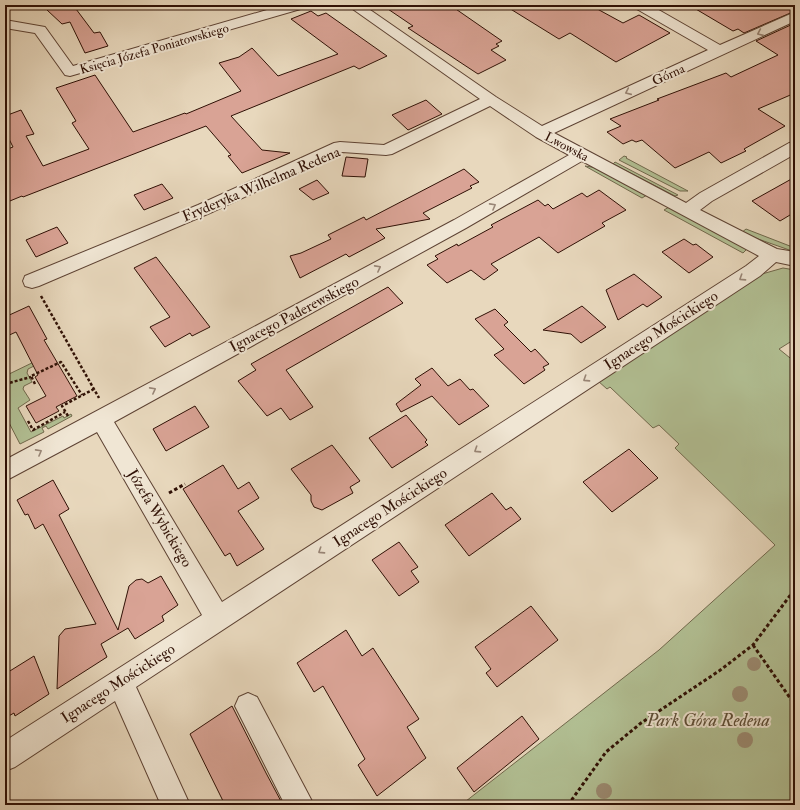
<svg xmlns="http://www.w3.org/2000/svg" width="800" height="810" font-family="'IM FELL Double Pica',serif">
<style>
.green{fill:#b2c094;stroke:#70684c}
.building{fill:#d9a395;stroke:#2f1005}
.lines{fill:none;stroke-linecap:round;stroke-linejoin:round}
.minor-casing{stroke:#5d4233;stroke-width:2}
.path-far1{stroke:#2f1005;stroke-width:2.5;stroke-dasharray:3 2;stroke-linecap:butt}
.path{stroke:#2f1005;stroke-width:3;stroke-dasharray:3.5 2.5;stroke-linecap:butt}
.minor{fill:#f0e6d4;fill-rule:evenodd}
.tree{fill:#9c8c73}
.oneway{stroke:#998677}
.labels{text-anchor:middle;stroke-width:4;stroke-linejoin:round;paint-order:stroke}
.far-street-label{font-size:13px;fill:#2f1005;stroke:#f0e6d4}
.street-label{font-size:15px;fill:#2f1005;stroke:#f0e6d4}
.near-park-label{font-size:18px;font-style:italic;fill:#5d4e37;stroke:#f0e6d4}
</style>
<rect width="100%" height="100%" fill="#e8d8bd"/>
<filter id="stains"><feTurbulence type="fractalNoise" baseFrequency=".005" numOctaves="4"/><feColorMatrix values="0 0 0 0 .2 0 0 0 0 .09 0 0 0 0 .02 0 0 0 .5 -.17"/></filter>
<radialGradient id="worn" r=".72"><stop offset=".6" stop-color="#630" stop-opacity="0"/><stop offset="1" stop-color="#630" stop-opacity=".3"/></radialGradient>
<path class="green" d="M624,156L627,157L626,158L688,191H680L619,160Z
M615,162L678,195L675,196L671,194L613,164Z
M585,166L598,168L647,195L642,198Z
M669,207L747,249L743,253L664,210Z
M746,229L795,248V252L741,233Z
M783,268L795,270V339L779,349L795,362V405L790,409L795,413V805H461L659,650L775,545L675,448L679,444L659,425L653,428L610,387L607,389L598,381L762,274Z
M38,360L36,365L28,369L27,373L32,382L24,386L23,389L30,400L18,408L31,432L63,416L64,418L71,414L72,416L48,429L46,426L42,428L44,432L20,444L5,415V376Z"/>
<path class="building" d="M61,5H73L94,33L100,32L108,46L85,53L70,22L62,24L47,10Z
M382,5H450L502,41L496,44L499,46L491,50L506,60L478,74L408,28L413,26Z
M504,5H590L623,23L639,15L670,33L616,62L570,33L559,39Z
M689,5H795V11L744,33L738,29L733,31Z
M311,11L318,16L326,13L387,56L359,69L354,66L231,116L262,150L290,153L242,173L228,156L231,155L206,126L23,197L22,196L5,203V150L13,147L5,131V116L21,110L34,134L26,136L43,166L89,149L72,123L76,121L56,88L95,75L133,132L185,113L186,114L241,91L219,63L239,57L252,48L278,76L338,54L291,19Z
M795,23V93L758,109L785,126L744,149L746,151L721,163L709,152L675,168L642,140L636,142L632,140L623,144L607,132L621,126L610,119L659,100L657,99L726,73L731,77L778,55L756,41Z
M426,100L442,114L408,130L392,115Z
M346,157L368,159L365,177L342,176Z
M464,169L479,182L470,186L472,188L423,213L430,219L376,229L385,238L349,257L346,254L300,278L290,256L301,253L331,239L328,235L364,217L366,220Z
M795,177V212L780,221L752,201Z
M317,180L329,193L313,200L299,189Z
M162,184L173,198L144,210L134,195Z
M599,190L626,210L602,223L605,226L558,253L539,237L491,264L498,270L484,280L471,270L447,283L427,265L438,259L435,256L457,244L458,246L493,227L491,225L538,200L545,206L548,204L553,209L582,193L587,197Z
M57,227L68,243L36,257L26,240Z
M684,239L693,245L696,244L713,257L689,273L662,252Z
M156,257L210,327L192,336L190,333L165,347L150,327L170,317L134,268Z
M634,274L662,297L647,307L643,304L618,320L606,290Z
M388,287L403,303L286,370L313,407L290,420L281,408L267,416L238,381L256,370L251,364Z
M29,306L47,339L44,340L77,396L56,407L59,411L36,423L26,406L46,396L35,377L38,375L16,332L5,337V317Z
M582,306L606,327L581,343L571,334L543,330Z
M495,309L508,322L504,325L531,352L535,349L549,364L543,367L545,370L524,384L494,355L504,349L475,319Z
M432,368L448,386L460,379L470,390L473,389L489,406L459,425L432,396L401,412L396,404L421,385L415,379Z
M195,406L209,427L166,451L153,429Z
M406,415L427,440L425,442L428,445L392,468L369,438Z
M332,445L360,481L350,487L353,493L322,510L314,507L311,501V495L291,469Z
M629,449L658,478L612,512L583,482Z
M223,465L238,489L249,482L259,498L238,511L264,549L237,566L230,553L225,556L183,489Z
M53,480L69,509L59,515L118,630L129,586L136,580L142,579L148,583L161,576L178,605L162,616L164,621L135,639L128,628L101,644L107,657L57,689L59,636L65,629L96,624L43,524L35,529L28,514L25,515L17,500Z
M492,493L506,510L511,507L521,519L469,556L445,525Z
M399,542L418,567L411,571L419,582L399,596L372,560Z
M531,606L558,640L497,687L486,673L491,669L475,647Z
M346,630L362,656L373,648L419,719L407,727L426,758L377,796L358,765L365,759L323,686L314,692L297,663Z
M34,656L49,694L15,716L14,713L5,718V674Z
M232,706L266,773L283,805H225L190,734Z
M522,716L539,739L474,792L457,768Z"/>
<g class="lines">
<defs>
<path id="minor" d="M284,5H306L304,8L70,76L65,75L35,33L5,28V20L45,27L73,66Z
M347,5H363L496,97L542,126L708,50L635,8L633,5H650L720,45L795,12V21L554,133L686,203L700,193L789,143L795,142V154L712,201L700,210L777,249L795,252V266L776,262L760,276L136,687L190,805H161L115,701L15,767L5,771V741L202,615L97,432L5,481V460L454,220L569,155L536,137L490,106L392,154L386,155L342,152L210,213L39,286L32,288L25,286L23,281L25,276L198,205L334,143L340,142L384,145L480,99ZM582,161L759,256L746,266L222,602L114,422L466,228Z
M248,693L257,697L314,805H285L235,706L239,697Z"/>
</defs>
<use href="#minor" class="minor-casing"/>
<path class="path-far1" d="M41,296L99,398
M5,384L31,377
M35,384L31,376L61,362L82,395
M68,416L62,406L94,389
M28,421L33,430L65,412"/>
<path class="path" d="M169,493L185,484
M753,645L795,705
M568,805L606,752L641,723L719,671L753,645L795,589"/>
<use href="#minor" class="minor"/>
</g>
<g class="tree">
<circle cx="754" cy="664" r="7"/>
<circle cx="740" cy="694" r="8"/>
<circle cx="745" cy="740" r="8"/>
<circle cx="604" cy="791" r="8"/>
</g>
<defs><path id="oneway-chevron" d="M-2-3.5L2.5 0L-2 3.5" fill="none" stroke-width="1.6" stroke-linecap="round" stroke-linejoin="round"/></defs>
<g class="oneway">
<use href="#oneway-chevron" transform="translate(760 33) rotate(156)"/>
<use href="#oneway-chevron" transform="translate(628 92) rotate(156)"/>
<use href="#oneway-chevron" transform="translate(493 206) rotate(-29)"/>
<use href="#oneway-chevron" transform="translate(378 268) rotate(-28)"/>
<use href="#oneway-chevron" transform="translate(742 278) rotate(147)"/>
<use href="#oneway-chevron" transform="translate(586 379) rotate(147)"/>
<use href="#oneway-chevron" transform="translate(153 390) rotate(-28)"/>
<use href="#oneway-chevron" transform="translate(477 450) rotate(147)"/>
<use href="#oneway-chevron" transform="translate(39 452) rotate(-29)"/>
<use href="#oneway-chevron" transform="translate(321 551) rotate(147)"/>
</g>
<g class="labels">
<g class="far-street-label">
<text transform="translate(154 48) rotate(-16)" y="5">Księcia Józefa Poniatowskiego</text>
<text transform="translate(668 74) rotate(-24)" y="5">Górna</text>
<text transform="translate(567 146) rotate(28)" y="5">Lwowska</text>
</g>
<g class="street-label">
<text transform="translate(261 184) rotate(-23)" y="5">Fryderyka Wilhelma Redena</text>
<text transform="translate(294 314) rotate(-28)" y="5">Ignacego Paderewskiego</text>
<text transform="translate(661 330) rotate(-33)" y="5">Ignacego Mościckiego</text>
<text transform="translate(390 507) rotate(-33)" y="5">Ignacego Mościckiego</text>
<text transform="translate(160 518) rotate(59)" y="5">Józefa Wybickiego</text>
<text transform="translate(118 683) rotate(-33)" y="5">Ignacego Mościckiego</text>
</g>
<g class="near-park-label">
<text x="708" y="726">Park Góra Redena</text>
</g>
</g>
<rect width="800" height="810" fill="none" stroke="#e8d8bd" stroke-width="20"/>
<rect x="6" y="6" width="788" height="798" fill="none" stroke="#2f1005" stroke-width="2"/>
<rect x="10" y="10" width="780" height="790" fill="none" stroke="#2f1005"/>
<rect width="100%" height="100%" filter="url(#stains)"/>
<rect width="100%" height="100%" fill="url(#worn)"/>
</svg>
